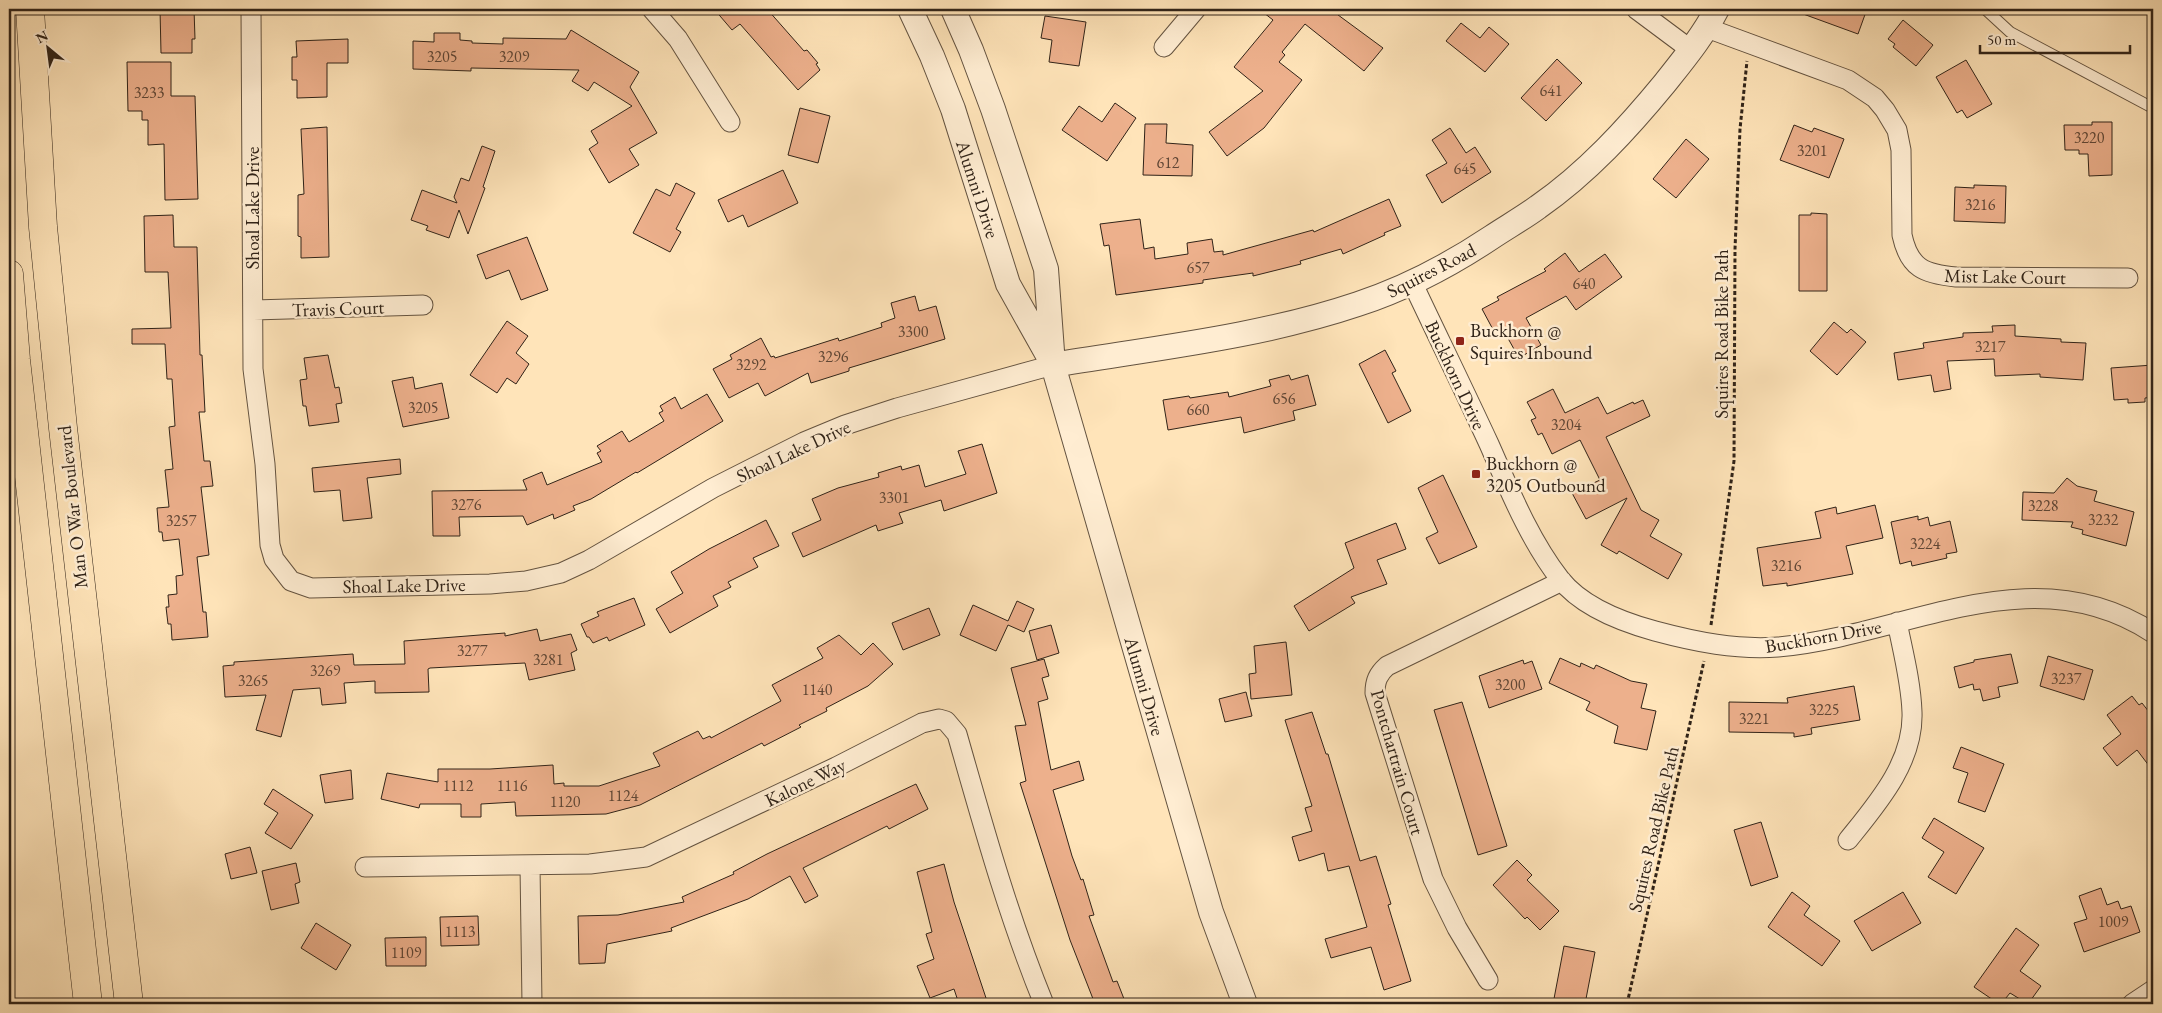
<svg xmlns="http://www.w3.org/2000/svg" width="2162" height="1013" font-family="'EB Garamond',serif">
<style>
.building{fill:#edb08c;stroke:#302318}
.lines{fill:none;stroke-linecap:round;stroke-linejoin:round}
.service-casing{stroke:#645340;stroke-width:12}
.minor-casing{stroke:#645340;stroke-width:21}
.tertiary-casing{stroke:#645340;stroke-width:26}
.primary-casing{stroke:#302318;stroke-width:29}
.path{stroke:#302318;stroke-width:3;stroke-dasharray:4 2.5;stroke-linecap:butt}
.service{stroke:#ffedd2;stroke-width:10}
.minor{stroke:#ffedd2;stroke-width:19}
.tertiary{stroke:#ffedd2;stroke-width:24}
.primary{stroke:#ffe4b9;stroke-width:28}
.poi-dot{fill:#8f2418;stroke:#ffedd2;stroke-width:2}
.labels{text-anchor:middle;stroke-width:5;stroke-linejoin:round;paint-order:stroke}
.number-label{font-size:16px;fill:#5f4635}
.street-label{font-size:19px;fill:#302318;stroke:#ffedd2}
.poi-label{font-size:19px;fill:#302318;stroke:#ffedd2;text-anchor:start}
</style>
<rect width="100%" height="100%" fill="#ffe4b9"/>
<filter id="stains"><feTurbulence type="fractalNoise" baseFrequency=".004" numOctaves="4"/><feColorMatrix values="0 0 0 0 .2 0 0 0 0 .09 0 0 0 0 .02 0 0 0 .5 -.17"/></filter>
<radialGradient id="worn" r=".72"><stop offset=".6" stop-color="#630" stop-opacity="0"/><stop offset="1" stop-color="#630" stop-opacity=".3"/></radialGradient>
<path class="building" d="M160,9H194L195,39H192V53H161Z
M714,9H767L804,51L807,50L818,63L816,64L820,70L798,90L740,24L732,30Z
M1259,9H1330L1383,48L1364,71L1305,24L1282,52L1285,55L1279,62L1302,80L1264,128L1227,156L1209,132L1263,91L1234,67L1273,20Z
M1795,9H1867L1858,34L1795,11Z
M1045,16L1086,22L1079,66L1049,62L1052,40L1041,38Z
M1903,20L1933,45L1916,66L1893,47L1895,44L1888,39Z
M1461,23L1480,38L1489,27L1509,44L1485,72L1446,41Z
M571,30L639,72L630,87L657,133L629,149L639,165L609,183L589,149L598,143L591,131L632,106L594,82L588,91L572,81L579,70L471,68V71L413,69V41L434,42V33H460V40L472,41V43L503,44V38L566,39Z
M348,39V63H327V97L297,98V80H292V57H297L296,41Z
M1557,59L1582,83L1546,121L1521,98Z
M1966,60L1992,104L1967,118L1962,110L1957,113L1936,77Z
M127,62H171V96H195L198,199L165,200L164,144L148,145V120H142V111H128Z
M1115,103L1136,118L1107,161L1062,130L1079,106L1102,122Z
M800,108L830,116L818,163L788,155Z
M2092,122H2112V175L2089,176L2088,154H2079V150H2065L2064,125H2092Z
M1145,124H1167L1166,143L1193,145L1192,176L1143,175Z
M1794,125L1812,132L1814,128L1844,139L1829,178L1780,160Z
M327,127L329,257L301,258V237L298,236V195L304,194L301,129Z
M1450,128L1466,153L1475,147L1491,172L1442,203L1426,175L1447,163L1432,140Z
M1686,139L1709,159L1676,198L1653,179Z
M482,146L495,151L483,187L485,188L468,234L459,210L449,238L426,230L428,226L411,220L422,190L457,203L454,197L461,178L469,181Z
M783,170L798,203L748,227L743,215L728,222L718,200Z
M676,183L695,193L676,229L681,232L670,252L633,233L656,189L670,196Z
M1974,185L2006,186L2005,223L1954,221L1955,187L1974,188Z
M1389,199L1401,226L1384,233L1385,235L1343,254L1341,249L1300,261L1301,264L1253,276V273L1203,280V283L1116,295L1109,245L1104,246L1100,224L1140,219L1144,249L1154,247L1155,259L1188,254L1187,243L1212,239L1214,252L1223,251V255L1313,230L1314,232Z
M1811,213L1827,214V291H1799V215H1811Z
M173,215L174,247H197L200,355H202L205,412H199L204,461H210L213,486L201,487L209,555L197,557L203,612H206L208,637L172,640L171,624H168L166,607H169L168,595L177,594L176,576L183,575L179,539L163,541L162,532H159L157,508L169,507L165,470L173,469L169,427L175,426L172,379H167L165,344H132V329L171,328L168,272H145L144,216Z
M527,237L548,290L521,300L509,270L486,279L477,255Z
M1565,253L1579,272L1605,254L1622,277L1576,310L1566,296L1526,318L1541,345L1519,358L1505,333L1497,337L1482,309L1499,300L1497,297L1546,271L1544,269Z
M915,296L919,311L936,306L945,339L849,368V371L811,383L808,373L765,396L758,383L729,398L713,369L732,359L730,355L761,338L771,357L774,356L775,358L838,338L839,341L882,327L881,323L895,318L891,303Z
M507,321L528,336L516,353L529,364L516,384L507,378L497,393L470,375Z
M1834,322L1847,333L1851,329L1866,342L1837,375L1810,351Z
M2015,325V336L2061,339V342L2086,343L2083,380L2040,377V374L1995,376L1994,359L1947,361L1951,389L1934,392L1931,375L1898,380L1894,353L1924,348L1923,343L1963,337V333L1993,332L1992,326Z
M1385,350L1396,371L1392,373L1411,411L1388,423L1359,364Z
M328,355L335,388L339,387L342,403L336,404L339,422L309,426L306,406H303L300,380L307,379L304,358Z
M2153,365V397L2145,398V402L2128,403V399L2114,400L2111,368Z
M1289,375L1291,380L1308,375L1316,405L1293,411L1295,420L1244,433L1241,417L1168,430L1163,400L1189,396L1190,398L1228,392L1229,397L1271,386L1269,380Z
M413,377L415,389L442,383L449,418L403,427L392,381Z
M1553,389L1565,413L1598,397L1607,414L1633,402L1634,404L1643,400L1650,416L1606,437L1641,510L1659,520L1650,536L1682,554L1668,579L1619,551L1617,554L1601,545L1627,498L1586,519L1572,493L1600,480L1580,440L1552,454L1542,433L1538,435L1531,420L1536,418L1527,402Z
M707,394L723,421L637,473L636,472L591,499L573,506L575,510L554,519L553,514L527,525L523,516L459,517L460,536H433L432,491L527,490L523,480L542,472L547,485L602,462L597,453L601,451L597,446L622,431L629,442L664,421L659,413L663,411L660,406L675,397L681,409Z
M982,444L997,493L944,511L941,500L899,513L903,523L878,531L876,525L803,557L792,533L821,520L812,499L838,488L879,477L878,473L901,466L902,470L919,465L925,487L966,474L958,451Z
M400,459L401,474L367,478L372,518L343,521L340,490L314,492L312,468Z
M1443,475L1477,547L1439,564L1426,538L1438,532L1418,488Z
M2067,478L2077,486L2097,491L2094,501L2134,512L2126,546L2082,534L2083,530L2071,527L2073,522L2022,520L2023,492L2054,493Z
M1875,505L1883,538L1846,546L1853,574L1787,586V583L1763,586L1757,548L1821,538L1815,512L1836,507L1837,514Z
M1918,516V520L1928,517L1930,526L1950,521L1957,552L1946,554L1947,558L1912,566L1911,561L1900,564L1891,522Z
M766,520L779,546L753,558L758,567L728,582L731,587L713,596L718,606L670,633L656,609L683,593L671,572L709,549Z
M1396,523L1406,549L1377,560L1387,584L1351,597L1355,603L1309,631L1294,606L1354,568L1345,543Z
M634,598L645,625L609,641L607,637L593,643L589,637H587L581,624L599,616L597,612Z
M1017,601L1034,609L1024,632L1008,625L996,651L960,635L973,605L1008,621Z
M929,608L940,635L903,650L892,623Z
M1051,625L1059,653L1037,660L1029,631Z
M537,629L540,641L571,634L577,650L571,653L575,670L529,680L525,663L430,668L428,669L429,692L375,693V681L344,683L346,703L322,705L320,688L293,690L281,737L256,730L266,695L225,697L223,666L234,665V662L353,654L354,665L405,664L404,641L505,633V636Z
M839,635L861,655L873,643L893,664L868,686L826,708L827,711L799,725L801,727L764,746L762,743L640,805L606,814L516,816L515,802L481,804V817H461V804H420L419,808L381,799L387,773L438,782V769H490L553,765L554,784L564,783V786H599L660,766L653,753L698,731L703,739L710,736L711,738L781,701L772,685L823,658L817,648Z
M1286,642L1292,695L1251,699L1249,674L1256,673L1254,646Z
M2011,654L2018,683L1998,687L2000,697L1983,701L1980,689L1974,690L1973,684L1959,688L1954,667L1974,662V660Z
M2048,656L2093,670L2084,700L2040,686Z
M1560,658L1580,667L1581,663L1594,669L1596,665L1631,681L1647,684L1641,708L1656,711L1647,750L1614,743L1618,726L1586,710L1590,702L1549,683Z
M1044,659L1049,676L1042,678L1048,699L1038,702L1051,770L1079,761L1084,780L1053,790L1072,856L1081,880L1083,879L1094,915L1089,916L1113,982L1117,981L1126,1004H1095L1070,940L1020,783L1026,781L1015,726L1026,725L1011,668Z
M1523,660L1524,664L1532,661L1542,689L1489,708L1479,676Z
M1854,686L1860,720L1811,728L1812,734L1794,737V733L1729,732V702L1788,703L1787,698Z
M1246,692L1252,716L1225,722L1219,699Z
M2132,696L2139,705L2142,703L2153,717V771L2137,750L2117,766L2103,748L2121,734L2107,715Z
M1462,702L1507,846L1478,855L1434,710Z
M1312,712L1326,754H1328L1360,861L1376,856L1391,904L1388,905L1411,981L1384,990L1371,947L1331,958L1325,939L1367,927L1349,866L1328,871L1324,853L1299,861L1292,837L1312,831L1305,808L1312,806L1285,720Z
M1961,747L2004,764L1985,812L1958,802L1968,773L1953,768Z
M351,770L353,799L325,803L320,775Z
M916,784L928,809L889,829L887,826L803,868L818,896L805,903L790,876L748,899L671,928L672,931L607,944L605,963L579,964L578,916L618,915L684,902L682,897L734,874L733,872L767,854Z
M273,789L313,815L291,849L265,833L278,813L264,804Z
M1934,818L1984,848L1956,894L1928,877L1944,852L1922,838Z
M1761,822L1778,877L1751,886L1734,830Z
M250,847L257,873L231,879L225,854Z
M1517,860L1532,875L1527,880L1559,911L1540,930L1527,917L1525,919L1493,885Z
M296,863L300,882L295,884L299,903L271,910L262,871Z
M944,864L954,902L988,1004H959L954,989L930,998L917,966L934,959L926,934L932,932L917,872Z
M2101,888L2107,905L2118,901L2121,909L2131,906L2140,932L2084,952L2074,923L2087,919L2079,896Z
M1792,892L1810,906L1804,915L1840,941L1822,966L1768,927Z
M1903,892L1921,923L1872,951L1854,921Z
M478,916L479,945L441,946L440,917Z
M316,923L351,945L336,970L301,948Z
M2016,928L2039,945L2020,971L2041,986L2028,1004L2010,993L2001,1004H1999L1974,987Z
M426,937V966H386L385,938Z
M1564,946L1595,952L1585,1004H1553Z"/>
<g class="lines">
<defs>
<path id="service" d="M1985,9L2010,32L2153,108"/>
<path id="minor" d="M251,9L253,369L265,464L270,545L274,559L291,581L311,588L490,584L526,581L561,573L589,560L713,488L804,442L845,425L897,408L1053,365
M652,9L678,39L730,122
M1636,9L1691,50
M1707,28L1848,80L1875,98L1885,110L1897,130L1901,150L1902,235C1909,268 1924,274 1956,277L2128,278
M1164,47L1196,9
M1413,284C1438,337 1464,390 1489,444C1509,489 1529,539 1560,579C1582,607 1622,622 1655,631C1696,642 1736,650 1778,647C1905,636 2031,553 2153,633
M253,310L423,305
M1848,840C1877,804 1914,762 1912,712C1911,682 1903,652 1897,622
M530,866L532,1004
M365,867L590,864L646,857L836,767L922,723L939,719L946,721L957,734C983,825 1008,916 1044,1004
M1488,980L1457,928L1433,879L1375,693C1375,681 1378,674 1387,666L1562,581
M2132,1004L2153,990"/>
<path id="tertiary" d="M910,9L932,56L953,109L1008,284L1050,359
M953,9L971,50L993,109L1046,269L1053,365L1211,912L1245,1004
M1053,365C1155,348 1260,337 1358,304C1407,288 1450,265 1492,237C1507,227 1523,218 1538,207C1587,173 1628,128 1665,83C1684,59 1703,36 1717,9"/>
<path id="primary" d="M30,9L43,227L63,428L129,1004
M9,274L16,360L88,1004"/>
</defs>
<use href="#service" class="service-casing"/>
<use href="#minor" class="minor-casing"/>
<use href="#tertiary" class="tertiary-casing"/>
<use href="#primary" class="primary-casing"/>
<path class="path" d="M1711,625L1734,461L1735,249L1740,129L1747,61
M1627,1004L1704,661"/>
<use href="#service" class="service"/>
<use href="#minor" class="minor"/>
<use href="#tertiary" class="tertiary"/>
<use href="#primary" class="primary"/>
</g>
<g class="poi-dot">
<rect x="1455" y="336" width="10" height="10" rx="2.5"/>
<rect x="1471" y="469" width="10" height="10" rx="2.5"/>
</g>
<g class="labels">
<g class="number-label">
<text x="442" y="62">3205</text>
<text x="514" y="62">3209</text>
<text x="1551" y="96">641</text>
<text x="149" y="98">3233</text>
<text x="2089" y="143">3220</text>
<text x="1812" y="156">3201</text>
<text x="1168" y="168">612</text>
<text x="1465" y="174">645</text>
<text x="1980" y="210">3216</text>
<text x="1198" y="273">657</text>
<text x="1584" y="289">640</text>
<text x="913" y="337">3300</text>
<text x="1990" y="352">3217</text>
<text x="833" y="362">3296</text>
<text x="751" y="370">3292</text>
<text x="1284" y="404">656</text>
<text x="423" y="413">3205</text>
<text x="1198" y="415">660</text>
<text x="1566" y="430">3204</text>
<text x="894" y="503">3301</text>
<text x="466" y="510">3276</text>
<text x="2043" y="511">3228</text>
<text x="2103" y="525">3232</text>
<text x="181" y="526">3257</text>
<text x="1925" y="549">3224</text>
<text x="1786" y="571">3216</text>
<text x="472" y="656">3277</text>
<text x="548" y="665">3281</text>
<text x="325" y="676">3269</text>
<text x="2066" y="684">3237</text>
<text x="253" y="686">3265</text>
<text x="1510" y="690">3200</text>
<text x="817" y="695">1140</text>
<text x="1824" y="715">3225</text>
<text x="1754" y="724">3221</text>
<text x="458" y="791">1112</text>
<text x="512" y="791">1116</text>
<text x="623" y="801">1124</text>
<text x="565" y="807">1120</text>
<text x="2113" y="927">1009</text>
<text x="460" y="937">1113</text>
<text x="406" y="958">1109</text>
</g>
<g class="street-label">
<text transform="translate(978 189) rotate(72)" y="7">Alumni Drive</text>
<text transform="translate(252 208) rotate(-90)" y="7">Shoal Lake Drive</text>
<text transform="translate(1431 270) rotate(-27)" y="7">Squires Road</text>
<text transform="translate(2005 276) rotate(1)" y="7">Mist Lake Court</text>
<text transform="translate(338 308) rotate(-2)" y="7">Travis Court</text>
<text transform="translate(1721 334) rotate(-90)" y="7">Squires Road Bike Path</text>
<text transform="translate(1456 375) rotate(65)" y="7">Buckhorn Drive</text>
<text transform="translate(793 451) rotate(-25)" y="7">Shoal Lake Drive</text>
<text transform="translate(72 507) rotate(-96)" y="7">Man O War Boulevard</text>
<text transform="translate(404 585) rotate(-1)" y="7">Shoal Lake Drive</text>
<text transform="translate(1823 636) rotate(-10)" y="7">Buckhorn Drive</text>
<text transform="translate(1145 686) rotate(74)" y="7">Alumni Drive</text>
<text transform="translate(1398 762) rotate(74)" y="7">Pontchartrain Court</text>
<text transform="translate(805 782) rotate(-26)" y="7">Kalone Way</text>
<text transform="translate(1653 829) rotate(-77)" y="7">Squires Road Bike Path</text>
</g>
<g class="poi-label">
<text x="1470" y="337">Buckhorn @<tspan x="1470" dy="22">Squires Inbound</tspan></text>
<text x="1486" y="470">Buckhorn @<tspan x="1486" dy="22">3205 Outbound</tspan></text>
</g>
</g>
<rect width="2162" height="1013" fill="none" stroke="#ffe4b9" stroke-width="30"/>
<rect x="10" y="10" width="2142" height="993" fill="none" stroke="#302318" stroke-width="2.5"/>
<rect x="15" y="15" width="2132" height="983" fill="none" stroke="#302318"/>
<g transform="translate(48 48) rotate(331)" stroke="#ffedd2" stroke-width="4" paint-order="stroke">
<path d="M0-4L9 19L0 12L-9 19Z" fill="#302318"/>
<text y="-8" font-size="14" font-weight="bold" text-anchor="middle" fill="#302318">N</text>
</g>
<path d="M1980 45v8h150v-8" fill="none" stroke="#302318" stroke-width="2.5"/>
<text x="1987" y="45" font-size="15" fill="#302318" stroke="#ffedd2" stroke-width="4" paint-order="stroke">50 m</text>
<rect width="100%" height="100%" filter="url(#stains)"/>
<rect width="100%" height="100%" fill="url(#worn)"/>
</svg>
